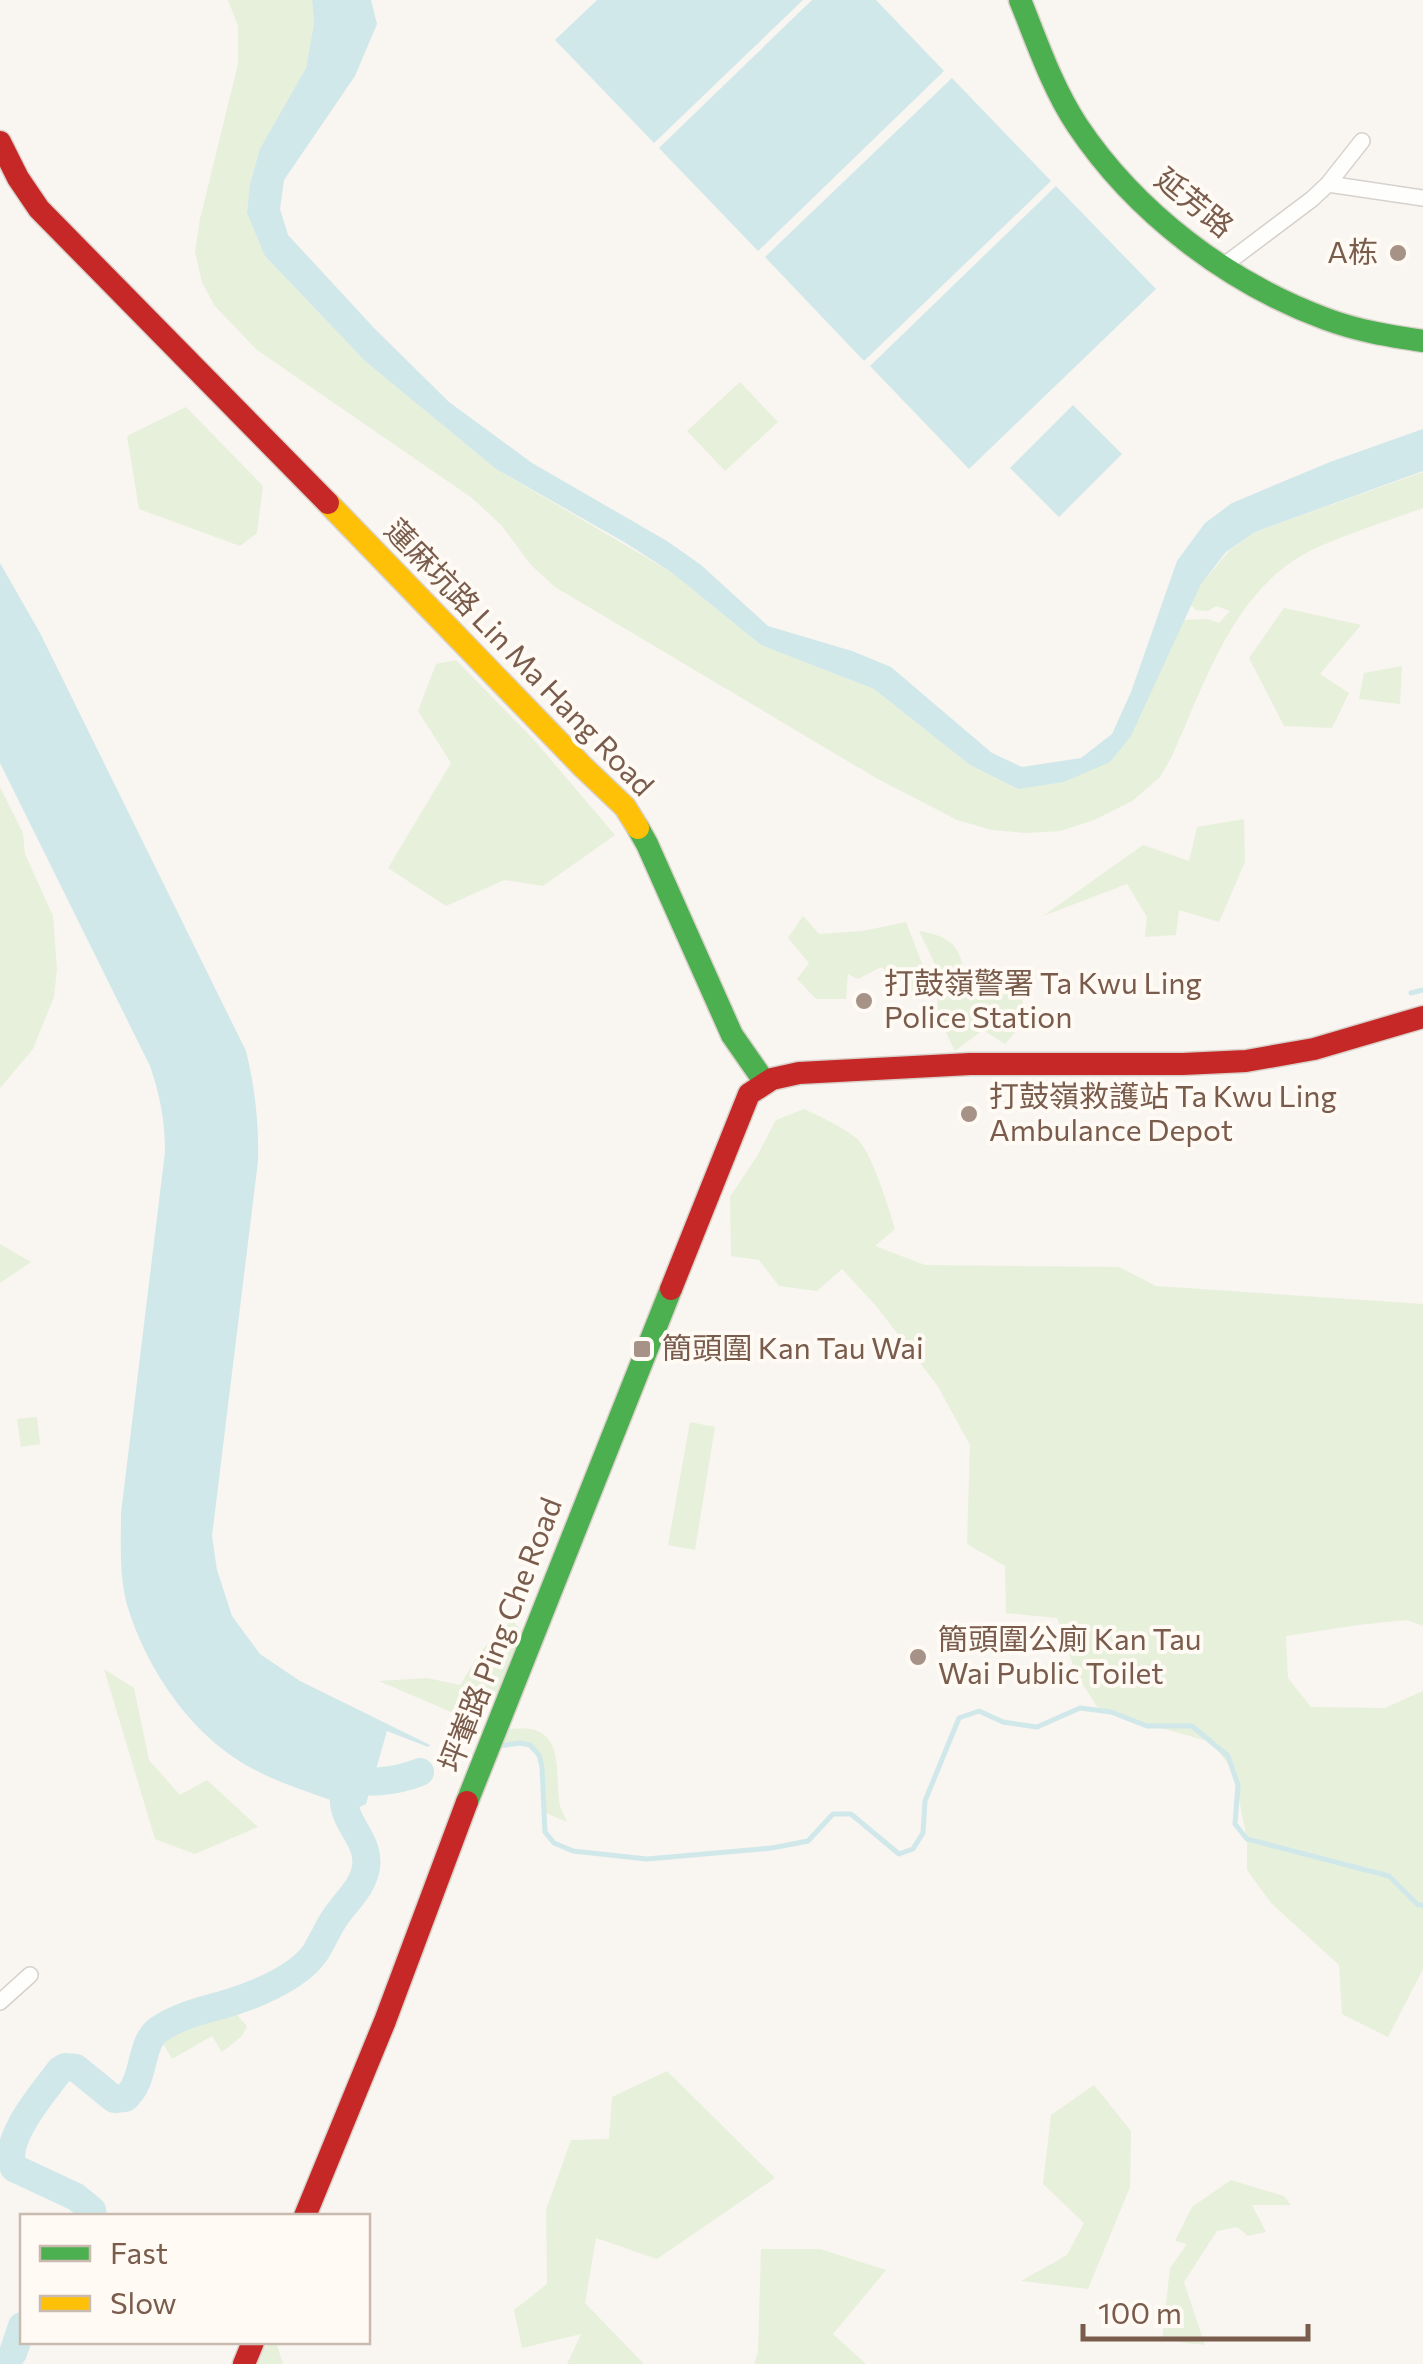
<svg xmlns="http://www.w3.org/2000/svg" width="1423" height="2364" font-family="Commissioner,'Noto Sans SC',sans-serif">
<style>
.green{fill:#e7f0db}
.water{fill:#d0e8ea}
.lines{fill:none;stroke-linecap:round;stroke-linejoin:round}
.stream{stroke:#d0e8ea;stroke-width:5}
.river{stroke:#d0e8ea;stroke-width:28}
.street-casing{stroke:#d7d1cb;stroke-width:18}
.fast-casing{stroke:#d9d2cb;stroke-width:25}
.slow-casing{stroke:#d9d2cb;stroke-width:25}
.jam-casing{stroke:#d9d2cb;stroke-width:25}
.street{stroke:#fefefd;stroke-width:15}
.fast{stroke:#4caf50;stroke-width:22}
.slow{stroke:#ffc107;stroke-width:22}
.jam{stroke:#c62828;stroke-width:22}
.poi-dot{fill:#a69286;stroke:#fffaf3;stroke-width:4}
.labels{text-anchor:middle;stroke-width:8;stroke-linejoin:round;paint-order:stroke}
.street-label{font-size:30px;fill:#7a5c4d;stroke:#fffaf3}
.poi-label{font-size:30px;fill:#7a5c4d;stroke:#fffaf3;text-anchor:start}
</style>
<rect width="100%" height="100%" fill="#f9f5f0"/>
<path class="green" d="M228,0H312L314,23L306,68L260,151L250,184L265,256L365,361L496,469L671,572L761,645L874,689L970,765L1018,789L1129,738L1184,620L1208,619L1219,623L1230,611L1216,606L1208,611L1196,610L1191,605L1201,584L1230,550L1255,532L1423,472V508C1387,521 1348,533 1314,549C1234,587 1206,681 1172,756L1160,777L1132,801L1094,820L1060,831L1025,833L992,830L957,820L876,778L555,587L531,565L502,526L472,498L257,350L214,305L202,282L195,252L200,219L238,64V26Z
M740,382L778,422L725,471L687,431Z
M186,407L263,486L257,533L240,546L139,509L127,436Z
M1284,608L1361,625L1320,674L1349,693L1332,728L1284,726L1249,658Z
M456,660L534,740L615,835L543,886L504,880L446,906L388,868L451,763L418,711L436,664Z
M1402,666L1400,704L1359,699L1364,673Z
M0,787L23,833L25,854L53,916L57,969L54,997L33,1049L0,1088Z
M1244,819L1245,862L1219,922L1179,910L1176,935L1145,937L1147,917L1127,884L1043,916L1143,845L1189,861L1197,827Z
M803,916L819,934L862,931L906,922L930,984L906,1001V983L881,967L858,979L848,974L846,999H816L797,979L809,963L788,938Z
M919,931C962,938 960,954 969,992L1014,977L1028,1017L1005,1044L983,1030L955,1051L938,1016L936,966Z
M804,1109C820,1117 847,1128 859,1141C872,1154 889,1209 895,1229L875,1246L925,1265L1119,1267L1156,1286L1423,1304V1626L1407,1620L1358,1625L1286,1636L1288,1678L1311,1707L1385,1708L1423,1691V1969L1388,2037L1342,2014L1339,1965L1271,1903L1247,1870V1839L1233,1770L1211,1742L1100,1711L1076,1674L1057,1618L1006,1613L1005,1566L967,1544L970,1445L937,1385L876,1306L842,1269L817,1291L779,1286L759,1260L731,1256L730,1197L757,1156L776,1120Z
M0,1244L31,1262L0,1283Z
M37,1417L40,1444L21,1447L17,1419Z
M690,1422L715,1427L695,1550L668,1545Z
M512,1620L525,1635L503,1690L472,1721L379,1681L427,1678L460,1685L482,1650Z
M104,1669L134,1688L149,1760L180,1795L207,1780L258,1827L195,1854L155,1839Z
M505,1729C513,1729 522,1728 530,1729C566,1735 554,1781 560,1806C562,1812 565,1817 567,1822L544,1812C543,1792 549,1750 524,1744C516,1742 507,1745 499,1746Z
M227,2004L247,2026L242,2036L222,2052L212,2036L172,2059L156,2031L193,2013Z
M667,2071L775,2178L657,2259L596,2238L585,2303L644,2364H567L581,2334L522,2348L514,2310L547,2284L546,2210L571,2140L609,2139L612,2097Z
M1094,2085L1131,2131L1130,2187L1088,2289L1021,2281L1067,2255L1084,2223L1043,2184L1051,2115Z
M1231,2180L1284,2196L1291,2205H1252L1266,2232L1248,2236L1237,2227L1217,2231L1184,2282L1205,2345L1162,2340L1170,2268L1187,2244L1175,2241L1192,2207Z
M761,2249H820L886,2270L833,2334L866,2364H754L758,2352Z
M276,2342L283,2364H252L258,2350Z"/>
<path class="water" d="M312,0H371L377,24L355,76L284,180L280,209L288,235L375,329L449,402L532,463L667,541L701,565L768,626L852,651L891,667L992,753L1022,767L1081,758L1112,734L1131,692L1177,561L1205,523L1232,503L1330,462L1423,429V471L1255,532L1226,552L1201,584L1131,736L1110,762L1064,782L1018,789L970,765L874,689L761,645L671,572L624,542L496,469L365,361L265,256L247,213L250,184L260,149L306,68L314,23Z
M597,0H803L654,143L555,40Z
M812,0H876L944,71L758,251L659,148Z
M952,78L1051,181L864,361L765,257Z
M1056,186L1156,289L969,469L870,366Z
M1073,405L1122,454L1059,517L1010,468Z
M0,563L40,633L246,1051C255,1088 259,1123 258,1161L212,1536L217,1570L232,1616L260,1654L300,1681L430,1745L428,1747L387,1731L366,1804L358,1808L344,1805C316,1794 284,1785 257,1771C194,1740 147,1671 127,1605C119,1575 121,1543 121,1513L165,1152C165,1121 160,1095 150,1066L0,763Z"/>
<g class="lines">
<path class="stream" d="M1411,993L1423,990
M499,1746L519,1743L530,1745L539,1755L542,1767L545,1832L554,1843L573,1851L647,1859L772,1848L808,1841L833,1814H851L899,1854L913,1849L923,1833L925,1801L959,1718L979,1711L1003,1722L1037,1727L1080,1708L1111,1712L1147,1726H1192L1228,1756L1238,1785L1235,1824L1247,1839L1389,1876L1418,1905H1423"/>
<path class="river" d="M339,1777C365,1785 395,1782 420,1772
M93,2216L92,2210L76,2197L14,2168C0,2141 44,2092 60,2070L65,2067L76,2068L114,2099L125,2098C146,2081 139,2044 158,2030C176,2017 200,2011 222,2005C251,1997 298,1978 315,1953C322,1942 327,1930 334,1919C345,1902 363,1888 366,1867C370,1842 346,1825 344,1803C343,1796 345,1787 346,1780
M4,2364L13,2353L22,2326"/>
<defs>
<path id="street" d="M1328,184L1423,198
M1223,266L1312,199L1328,184L1362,141
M0,2002L30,1975"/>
<path id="fast" d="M1020,0C1037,42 1052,87 1077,125C1135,212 1228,283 1326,319C1358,331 1390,336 1423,341
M638,828L647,844L732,1035L764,1081
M467,1802L671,1289"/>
<path id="slow" d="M328,503L583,767L625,807L638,828"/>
<path id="jam" d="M0,142L18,178L39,209L328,503
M671,1289L749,1094L772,1079L799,1073L970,1064H1183L1246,1061L1314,1049L1423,1017
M305,2216L385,2021L467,1802
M244,2364L253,2342"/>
</defs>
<use href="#street" class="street-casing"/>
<use href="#fast" class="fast-casing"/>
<use href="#slow" class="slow-casing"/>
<use href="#jam" class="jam-casing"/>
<use href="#street" class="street"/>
<use href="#fast" class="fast"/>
<use href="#slow" class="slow"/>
<use href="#jam" class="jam"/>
</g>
<g class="poi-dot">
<circle cx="1398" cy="253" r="10"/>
<circle cx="864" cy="1001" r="10"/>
<circle cx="969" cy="1114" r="10"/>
<rect x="632" y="1339" width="20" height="20" rx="5"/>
<circle cx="918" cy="1657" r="10"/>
</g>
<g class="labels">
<g class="street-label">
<text transform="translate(1194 203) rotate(39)" y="10">延芳路</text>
<text transform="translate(519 658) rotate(46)" y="10">蓮麻坑路 Lin Ma Hang Road</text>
<text transform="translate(501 1635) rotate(-69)" y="10">坪輋路 Ping Che Road</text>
</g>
<g class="poi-label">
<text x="1378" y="263" text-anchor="end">A栋</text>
<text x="884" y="994">打鼓嶺警署 Ta Kwu Ling<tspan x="884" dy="34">Police Station</tspan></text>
<text x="989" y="1107">打鼓嶺救護站 Ta Kwu Ling<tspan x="989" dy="34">Ambulance Depot</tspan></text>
<text x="662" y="1359">簡頭圍 Kan Tau Wai</text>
<text x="938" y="1650">簡頭圍公廁 Kan Tau<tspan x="938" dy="34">Wai Public Toilet</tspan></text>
</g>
</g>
<rect x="20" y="2214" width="350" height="130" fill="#fffaf3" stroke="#cabbb1" stroke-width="2.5"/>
<rect x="40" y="2246" width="50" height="15" fill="#4caf50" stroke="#cabbb1" stroke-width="2.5"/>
<text x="110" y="2264" font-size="30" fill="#7a5c4d">Fast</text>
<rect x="40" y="2296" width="50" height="15" fill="#ffc107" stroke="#cabbb1" stroke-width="2.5"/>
<text x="110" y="2314" font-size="30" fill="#7a5c4d">Slow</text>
<path d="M1083 2324v15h225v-15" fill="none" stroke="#7a5c4d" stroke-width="5"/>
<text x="1098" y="2324" font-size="30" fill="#7a5c4d" stroke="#fffaf3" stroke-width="8" paint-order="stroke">100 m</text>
</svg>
